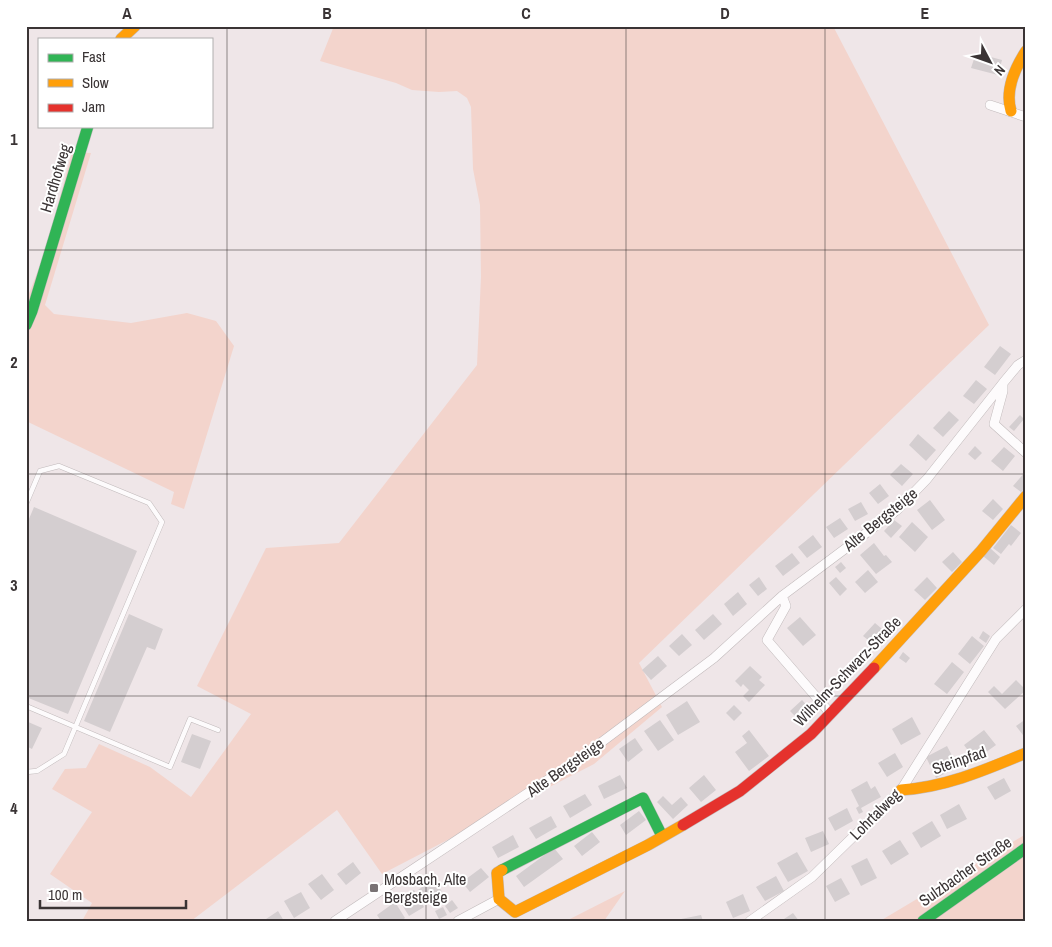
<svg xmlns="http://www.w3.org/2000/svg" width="1052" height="947" font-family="'Archivo Narrow',sans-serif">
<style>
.green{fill:#f3d4cc}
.building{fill:#d4ced0}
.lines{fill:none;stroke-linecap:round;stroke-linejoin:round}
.lane-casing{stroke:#c1babb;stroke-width:5.5}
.street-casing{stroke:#c1babb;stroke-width:10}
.fast-casing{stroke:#c1babb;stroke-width:12}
.slow-casing{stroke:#c1babb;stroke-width:12}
.jam-casing{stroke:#c1babb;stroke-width:12}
.lane{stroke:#fdfbfc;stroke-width:4.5}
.street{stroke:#fdfbfc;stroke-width:9}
.fast{stroke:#30b455;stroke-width:11}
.slow{stroke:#ff9f0a;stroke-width:11}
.jam{stroke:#e5322d;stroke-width:11}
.grid{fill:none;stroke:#3a3435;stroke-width:1;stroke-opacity:0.55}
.poi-dot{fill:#797274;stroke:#fff;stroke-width:2}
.labels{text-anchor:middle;stroke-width:4;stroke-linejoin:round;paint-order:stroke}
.street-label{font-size:16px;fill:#3a3435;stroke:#fff}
.poi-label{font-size:16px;fill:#3a3435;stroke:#fff;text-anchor:start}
.neatline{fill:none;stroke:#3a3435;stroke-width:2}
.grid-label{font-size:16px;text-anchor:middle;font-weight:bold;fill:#3a3435}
</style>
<rect width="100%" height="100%" fill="#efe6e8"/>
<path class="green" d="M334,26H833L989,325L639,663L662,707L594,764L382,874L337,810L191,921H82L92,903L50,874L92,812L52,789L65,769L86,768L99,744L150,767L191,797L251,714L197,686L266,548L339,543L477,365L481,277L480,205L473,169L471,107L467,98L457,91L439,92L412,90L396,83L320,61Z
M72,152L91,153L45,305L54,314L131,323L187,313L216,321L234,346L184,509L171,504L174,492L26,421V301L45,253Z
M1026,834V921H880Z
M625,891L604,921H566Z"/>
<path class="building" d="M976,53L1002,60L998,75L971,68Z
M1000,346L1011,354L995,375L984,367Z
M976,380L987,389L974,404L963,396Z
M949,411L959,420L943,437L933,428Z
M1020,415L1024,419L1014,431L1009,427Z
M918,434L936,450L926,461L909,445Z
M975,446L982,453L975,460L968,454Z
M1004,447L1015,456L1003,471L991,461Z
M901,464L913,474L902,486L890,475Z
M1026,471V487L1021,492L1013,486Z
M880,484L889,496L878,504L869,493Z
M993,499L1003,509L993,520L982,511Z
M930,500L945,520L932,530L917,510Z
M861,502L868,514L855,521L848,509Z
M34,507L137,551L68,714L26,697V526Z
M840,518L848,529L834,538L826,527Z
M894,520L902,526L891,538L884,531Z
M912,522L928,537L915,552L899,537Z
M1011,525L1021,533L1011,546L1009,544L1001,554L993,548Z
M813,535L822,547L807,558L798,547Z
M874,543L884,556L886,555L892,562L876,574L860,555Z
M990,548L1000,557L994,565L983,556Z
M953,552L962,562L952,572L942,562Z
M792,553L800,563L783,576L775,566Z
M841,562L846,568L840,573L835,567Z
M868,570L878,582L865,593L855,582Z
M759,577L767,589L758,596L749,585Z
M836,577L847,589L840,596L829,583Z
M927,577L937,588L925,600L914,590Z
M738,592L747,604L733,616L724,604Z
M129,614L163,629L155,650L147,647L110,732L84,721Z
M713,614L722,624L704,640L695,630Z
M800,617L816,635L803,646L787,628Z
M875,623L888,634L877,647L863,636Z
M983,631L990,636L986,643L979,638Z
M682,634L692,645L679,656L669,646Z
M972,636L984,646L970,664L958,654Z
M903,652L910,658L906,663L899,658Z
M658,656L667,666L651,680L642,670Z
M952,662L964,672L947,694L934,684Z
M750,666L762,677L759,680L765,685L749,702L743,696L749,690L743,684L741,687L735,681Z
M1016,680L1026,690L1005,709L988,692L994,686L1002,694Z
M802,700L813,712L802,723L790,711Z
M687,701L700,722L678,735L666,715Z
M734,705L742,713L734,721L726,713Z
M912,717L921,734L901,745L892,729Z
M1026,719V739L1016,726Z
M660,720L674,740L658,751L644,731Z
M26,721L42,728L32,749L26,746Z
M749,730L769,756L749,771L735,752L747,743L742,736Z
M984,730L996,745L975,760L964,745Z
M192,734L211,741L200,769L181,762Z
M635,738L643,750L628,762L619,749Z
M947,746L958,767L936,778L926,757Z
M895,753L903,767L887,777L878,763Z
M620,775L627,788L604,799L598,786Z
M704,775L716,790L701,802L689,788Z
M1004,778L1011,791L995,800L987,787Z
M867,781L871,789L875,786L881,797L861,808L863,812L859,814L856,808L859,806L851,790Z
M585,794L592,805L570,818L563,806Z
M663,796L672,805L681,797L688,805L673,819L657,802Z
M959,804L967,819L947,829L940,815Z
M847,808L853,821L835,831L828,818Z
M639,811L646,820L626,835L620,825Z
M551,816L557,827L536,839L529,828Z
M932,821L941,836L921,848L912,833Z
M823,831L829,844L811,852L805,838Z
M592,832L600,842L582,856L574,846Z
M513,835L519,847L498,858L492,847Z
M900,840L909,854L891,865L882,851Z
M554,848L563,859L524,887L516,876Z
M797,852L808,871L788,882L777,863Z
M867,858L877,878L861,886L851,866Z
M353,862L361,873L346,885L337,874Z
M481,868L489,877L470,892L462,882Z
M322,874L334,890L321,900L308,884Z
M776,876L784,891L765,901L756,887Z
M841,878L850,894L835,902L826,886Z
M433,879L443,893L427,904L418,890Z
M414,890L424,907L409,916L399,900Z
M301,892L310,908L294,918L284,901Z
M743,894L750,911L733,918L726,902Z
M452,900L458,908L450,913L445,906Z
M395,902L405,918L401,921H381L377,915Z
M443,907L447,915L439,919L435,911Z
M278,911L284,921H263Z
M793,913L799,921H781Z
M701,915L703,921H676V920Z"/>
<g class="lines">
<defs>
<path id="lane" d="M26,504L40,471L59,466L149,503L162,522L64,754L37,771L26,772
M26,706L170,767L190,719L218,730"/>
<path id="street" d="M990,105L1026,117
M1003,383V391L994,424L1026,453
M782,596L786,606L767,640L830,713
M335,921L579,759L714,658L782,596L897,510L927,479L1003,383L1018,365L1026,360
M458,921L499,899
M750,921L812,877L901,790L996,639L1026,609"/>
<path id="fast" d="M26,325L32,311L88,126
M502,870L643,798L662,836
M923,921L1026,848"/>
<path id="slow" d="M121,39L135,26
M1011,111C1005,91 1015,68 1026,51
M874,668L981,551L1026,496
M901,790C946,787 985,770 1026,753
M502,870L497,873L499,899L515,912L648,845L683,825"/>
<path id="jam" d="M683,825L740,791L811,734L874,668"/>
</defs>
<use href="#lane" class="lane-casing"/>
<use href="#street" class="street-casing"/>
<use href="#fast" class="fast-casing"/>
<use href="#slow" class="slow-casing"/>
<use href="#jam" class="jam-casing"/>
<use href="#lane" class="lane"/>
<use href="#street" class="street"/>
<use href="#fast" class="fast"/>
<use href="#slow" class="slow"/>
<use href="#jam" class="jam"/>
</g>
<path class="grid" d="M227,26V921M426,26V921M626,26V921M825,26V921M26,250H1026M26,474H1026M26,696H1026"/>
<rect class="poi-dot" x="369" y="883" width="10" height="10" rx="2.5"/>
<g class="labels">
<g class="street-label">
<text transform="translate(55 178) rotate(-73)" y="6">Hardhofweg</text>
<text transform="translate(880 519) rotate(-39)" y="6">Alte Bergsteige</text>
<text transform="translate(847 671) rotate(-46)" y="6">Wilhelm-Schwarz-Straße</text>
<text transform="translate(959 760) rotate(-19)" y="6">Steinpfad</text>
<text transform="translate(565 767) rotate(-35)" y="6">Alte Bergsteige</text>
<text transform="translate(875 814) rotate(-45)" y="6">Lohrtalweg</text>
<text transform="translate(965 871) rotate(-35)" y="6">Sulzbacher Straße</text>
</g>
<g class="poi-label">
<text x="384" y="885">Mosbach, Alte<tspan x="384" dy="18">Bergsteige</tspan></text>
</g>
</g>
<rect width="1052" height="947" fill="none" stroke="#ffffff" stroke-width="55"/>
<rect x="38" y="38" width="175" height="90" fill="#ffffff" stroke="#b0aeae"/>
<rect x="48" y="54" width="25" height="8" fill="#30b455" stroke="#b0aeae"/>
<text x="82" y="62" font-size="15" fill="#3a3435">Fast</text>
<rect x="48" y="79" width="25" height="8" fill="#ff9f0a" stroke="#b0aeae"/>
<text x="82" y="88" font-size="15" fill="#3a3435">Slow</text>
<rect x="48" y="104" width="25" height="8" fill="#e5322d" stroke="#b0aeae"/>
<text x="82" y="112" font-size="15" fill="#3a3435">Jam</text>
<g transform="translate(990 62) rotate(131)" stroke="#ffffff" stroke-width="4" paint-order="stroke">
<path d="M0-4L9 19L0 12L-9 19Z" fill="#3a3435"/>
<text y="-8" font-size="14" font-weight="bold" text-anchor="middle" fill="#3a3435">N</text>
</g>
<path d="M40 900v8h146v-8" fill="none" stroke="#3a3435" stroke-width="2.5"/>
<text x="48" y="900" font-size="15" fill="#3a3435" stroke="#ffffff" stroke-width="4" paint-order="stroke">100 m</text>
<rect x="28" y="28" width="996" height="892" class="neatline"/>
<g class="grid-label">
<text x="127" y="19">A</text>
<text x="327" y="19">B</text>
<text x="526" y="19">C</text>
<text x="725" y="19">D</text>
<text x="925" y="19">E</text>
<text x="14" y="145">1</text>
<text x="14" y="368">2</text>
<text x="14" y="591">3</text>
<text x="14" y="814">4</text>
</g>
</svg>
